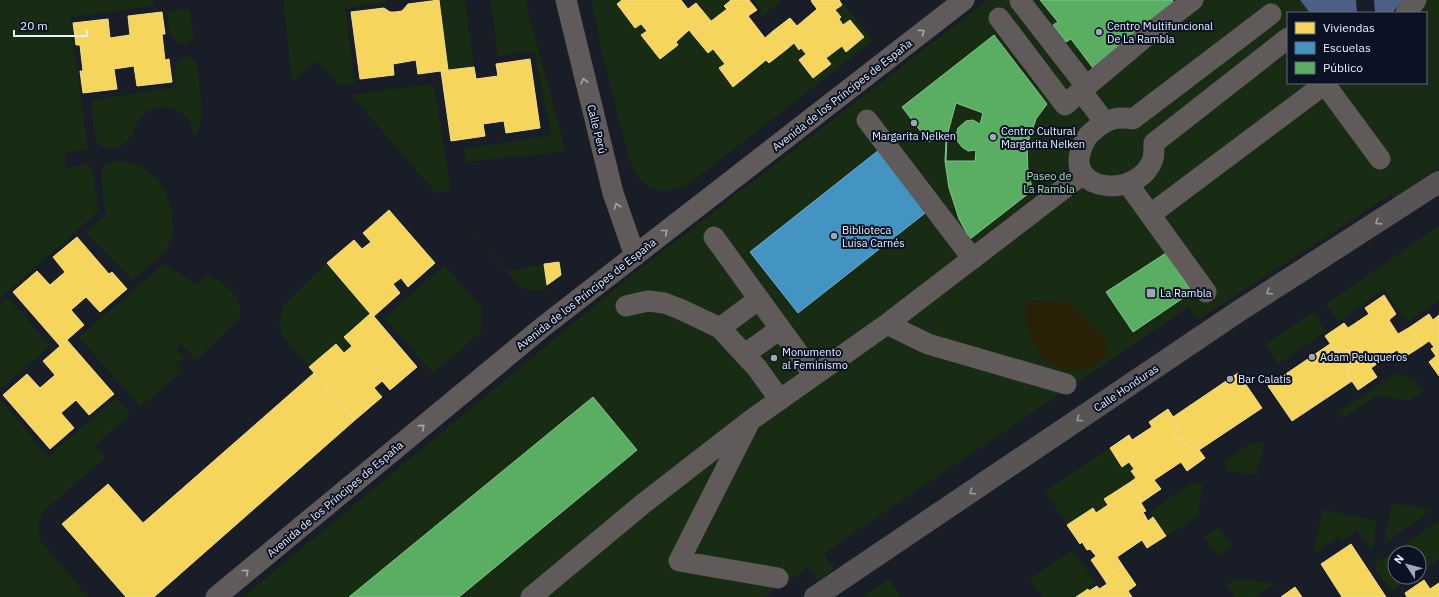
<svg xmlns="http://www.w3.org/2000/svg" width="1439" height="597" font-family="'IBM Plex Sans',sans-serif">
<style>
.green{fill:#172c12;fill-rule:evenodd}
.sand{fill:#282107}
.water{fill:#4c5f84}
.pier{fill:#181d28}
.homes{fill:#f6d55c;stroke:#f2dd8d}
.schools{fill:#4393c3;stroke:#75afd5}
.public{fill:#5aae61;stroke:#85c290;fill-rule:evenodd}
.lines{fill:none;stroke-linecap:round;stroke-linejoin:round}
.street{stroke:#605b5a;stroke-width:21}
.secondary{stroke:#585456;stroke-width:22}
.oneway{stroke:#a4a6ac}
.oneway2{stroke:#999aa2}
.poi-dot{fill:#a0a6b3;stroke:#0a1224;stroke-width:1.5}
.labels{text-anchor:middle;stroke-width:4;stroke-linejoin:round;paint-order:stroke}
.poi-label{font-size:11px;fill:#e9f0fe;stroke:#0a1224;text-anchor:start}
.street-label{font-size:11px;fill:#e9f0fe;stroke:#0a1224}
.park-label{font-size:11px;fill:#b0e0a2;stroke:#0a1224}
</style>
<rect width="100%" height="100%" fill="#181d28"/>
<path class="green" d="M0,0H153L154,6L70,17L88,149L66,152V168L87,164L92,168L99,211L0,298Z
M283,0H386L387,2L345,8L355,84L340,86L316,61L292,82Z
M439,0H465L474,67L448,70Z
M490,0H525L566,151L466,162L464,149L551,135L534,51L498,56Z
M591,0H622L617,4L635,28L641,24L647,31L641,35L676,42L689,30L707,53L713,49L725,64L719,68L733,86L766,60L769,63L794,43L806,54L799,60L813,78L831,64L826,58L842,46L846,51L864,38L850,20L843,25L839,19L840,17L835,10L842,5L839,0H841L873,41L685,187C668,193 650,193 638,176C629,164 626,145 622,130C610,87 600,44 591,0Z
M694,0H731L724,6L727,9L711,21Z
M753,0H782L762,17L759,13L762,11Z
M988,0H1439V169L1395,200L1391,194L1198,320L1189,307L824,553L834,569L818,580L809,567L764,597H243L627,279ZM1288,13H1426V83H1288Z
M189,9L194,36L190,42L185,45C167,40 169,27 167,11Z
M184,57H191L196,61C198,78 209,126 193,136C193,127 189,118 181,113C167,102 145,107 137,123C134,130 133,136 127,141C122,146 117,148 110,148C89,150 93,114 92,100L176,87C175,74 171,64 184,57Z
M434,84L451,191L436,193L351,95Z
M112,161C147,162 166,179 172,214C174,225 174,237 168,246C159,260 143,270 132,280L86,232L106,215L100,174L104,165Z
M451,209L508,271L544,264L547,289C537,292 528,291 519,286Z
M1439,226V300L1407,322L1384,289L1339,322L1326,304Z
M327,263L371,313L344,336L352,346L344,353L336,344L309,367L285,340L279,325L283,306Z
M164,264L197,284L207,274C224,283 248,299 238,321L197,360L181,344L176,349L185,358L177,365L183,371L140,407L79,337Z
M445,265L482,308L481,332L433,373L384,318Z
M8,297L50,346L0,390V305Z
M1313,312L1326,331L1278,365L1266,344Z
M1397,373L1414,379L1424,391L1409,401L1378,395L1343,418L1337,412Z
M116,398L130,414L95,446L105,458L46,509L41,517L38,528L41,541L88,597H0V399L48,457Z
M1252,442L1264,443L1257,475L1226,471V460Z
M1110,448L1122,467L1129,462L1134,469L1131,471L1136,478L1104,499L1108,505L1096,513L1093,508L1067,525L1045,491Z
M1193,482L1203,484L1198,517L1166,536L1149,512Z
M1391,503L1433,509L1384,544Z
M1322,509L1377,521L1372,551L1357,530L1342,542L1339,537L1314,554Z
M1439,521V559L1419,573V553H1395V577H1412L1391,591L1373,565Z
M1219,527L1232,547L1218,557L1204,537Z
M1073,550L1096,583L1076,597H1042L1030,579Z
M1237,578L1275,584L1255,597H1234L1226,585Z
M889,579L901,597H862Z"/>
<path class="sand" d="M1031,300L1061,303L1067,301L1102,336L1107,344L1108,354C1075,388 1036,367 1027,326C1025,316 1024,307 1031,300Z"/>
<path class="water" d="M1300,0H1403L1392,13H1310Z"/>
<path class="pier" d="M1356,0H1374L1375,13H1357Z"/>
<path class="homes" d="M439,0L448,70L418,74L416,60L393,64L394,75L360,79L351,12L384,8L390,12H395L402,11L408,4Z
M622,0H681L688,9L696,3L711,21L693,35L689,30L676,42L678,45L660,59L641,35L647,31L641,24L635,28L617,4Z
M731,0H749L757,10L748,16L765,38L773,31L787,49L769,63L766,60L733,87L719,68L725,64L713,49L708,53L693,35L727,9L724,6Z
M812,0H839L842,5L835,10L841,17L839,19L843,25L850,20L864,37L846,52L842,46L826,58L831,64L813,78L799,60L806,54L801,48L799,50L794,43L787,49L773,31L790,18L797,26L817,9L811,1Z
M162,12L165,34H162L164,52L165,60L169,59L172,82L137,86L134,66L114,69L117,89L83,93L80,71H83L80,45H76L73,23L108,19L110,38L130,35L128,16Z
M530,59L540,128L506,133L504,121L483,124L485,136L451,141L441,71L474,67L476,79L498,76L496,64Z
M389,210L435,263L408,287L401,278L393,284L400,293L373,317L327,263L354,240L362,249L371,242L363,233Z
M77,237L109,274L112,272L127,289L100,312L86,297L71,310L84,325L60,346L13,292L37,271L50,285L65,272L53,257Z
M559,262L561,275L547,285L544,264Z
M1384,295L1396,314L1389,320L1398,334L1410,327L1422,346L1403,358L1397,350L1371,368L1377,377L1358,390L1345,371L1353,365L1349,357L1351,355L1347,349L1338,355L1325,336L1344,323L1348,328L1369,314L1365,308Z
M371,313L417,367L390,390L382,381L374,388L382,397L355,420L309,367L336,344L344,353L352,346L344,337Z
M1429,314L1433,320L1439,315V376L1429,362L1436,356L1431,349L1434,347L1429,341L1422,346L1410,327Z
M67,340L114,394L89,415L76,400L61,413L74,428L50,449L3,395L27,374L40,388L55,375L43,361Z
M1330,344L1338,355L1347,349L1351,355L1349,357L1353,365L1345,371L1352,381L1292,421L1268,386Z
M314,373L355,420L154,597H126L62,524L108,484L143,523Z
M1238,373L1262,408L1199,450L1192,440L1185,445L1180,438L1177,440L1172,433L1180,428L1173,417Z
M1168,409L1180,428L1172,433L1177,440L1180,438L1185,445L1192,440L1205,458L1187,471L1181,462L1154,480L1161,489L1142,502L1129,483L1136,478L1131,471L1134,469L1129,462L1122,467L1110,448L1129,435L1132,440L1152,427L1149,422Z
M1129,483L1142,502L1141,503L1146,511L1143,512L1148,521L1153,517L1166,536L1147,548L1142,540L1117,557L1123,566L1104,579L1091,560L1096,556L1090,549L1087,550L1082,542L1080,544L1067,525L1093,508L1096,513L1108,505L1104,499Z
M1351,544L1386,597H1342L1321,564Z
M1123,566L1136,585L1128,591L1132,597H1076L1088,589L1089,591L1097,586L1099,589L1107,584L1104,579Z
M1424,580L1430,589L1439,583V597H1407L1405,593Z
M1295,587L1302,597H1281Z"/>
<path class="schools" d="M879,150L929,210L798,313L750,252Z"/>
<path class="public" d="M1040,0H1172L1175,4L1093,68L1071,39L1066,42L1053,25L1058,22Z
M994,35L1047,104L1036,119L1027,145L1028,174L1033,190L970,239L959,219L949,188L945,161L946,141L934,140L929,142L902,107ZM956,103L983,113L980,124L973,120L966,121L958,128L956,135L958,142L962,147L968,151L976,150L975,161H946L947,136Z
M1166,253L1192,292L1133,332L1106,292Z
M593,397L637,450L459,597H349Z"/>
<g class="lines">
<path class="street" d="M566,0L613,193L635,256
M1020,1L1086,86
M1406,13L1416,0
M1271,14L1133,119C1115,116 1105,120 1092,132C1087,136 1083,143 1081,150C1066,193 1139,199 1153,159C1154,154 1154,148 1154,143L1288,38
M999,18L1065,105L1081,91L1104,121
M1324,83L1380,159
M1081,91L1150,33L1193,0
M867,120L973,259
M1128,184L1206,292
M1151,214L1326,83
M714,237L814,375
M626,306L648,301L664,303L680,309L720,328L757,368L780,400
M887,324L928,344L1066,384
M720,328L759,299
M745,354L780,329
M748,425L679,561L778,578
M216,597L544,326L964,0
M531,597L644,503L751,420L887,324L1083,174"/>
<path class="secondary" d="M815,597L1239,311L1439,182"/>
</g>
<defs><path id="oneway-chevron" d="M-2-3.5L2.5 0L-2 3.5" fill="none" stroke-width="1.6" stroke-linecap="round" stroke-linejoin="round"/></defs>
<g class="oneway">
<use href="#oneway-chevron" transform="translate(922 32) rotate(-37)"/>
<use href="#oneway-chevron" transform="translate(584 81) rotate(-104)"/>
<use href="#oneway-chevron" transform="translate(617 206) rotate(-109)"/>
<use href="#oneway-chevron" transform="translate(665 232) rotate(-38)"/>
<use href="#oneway-chevron" transform="translate(422 427) rotate(-40)"/>
<use href="#oneway-chevron" transform="translate(246 572) rotate(-40)"/>
</g>
<g class="oneway2">
<use href="#oneway-chevron" transform="translate(1378 222) rotate(147)"/>
<use href="#oneway-chevron" transform="translate(1269 292) rotate(147)"/>
<use href="#oneway-chevron" transform="translate(1079 419) rotate(146)"/>
<use href="#oneway-chevron" transform="translate(972 492) rotate(146)"/>
</g>
<g class="poi-dot">
<circle cx="1099" cy="32" r="4"/>
<circle cx="914" cy="123" r="4"/>
<circle cx="993" cy="137" r="4"/>
<circle cx="834" cy="236" r="4"/>
<rect x="1146" y="288" width="10" height="10" rx="2"/>
<circle cx="1312" cy="357" r="4"/>
<circle cx="774" cy="358" r="4"/>
<circle cx="1230" cy="379" r="4"/>
</g>
<g class="labels">
<g class="poi-label">
<text x="1107" y="30">Centro Multifuncional<tspan x="1107" dy="13">De La Rambla</tspan></text>
<text x="1001" y="135">Centro Cultural<tspan x="1001" dy="13">Margarita Nelken</tspan></text>
<text x="914" y="140" text-anchor="middle">Margarita Nelken</text>
<text x="842" y="234">Biblioteca<tspan x="842" dy="13">Luisa Carnés</tspan></text>
<text x="1160" y="297">La Rambla</text>
<text x="782" y="356">Monumento<tspan x="782" dy="13">al Feminismo</tspan></text>
<text x="1320" y="361">Adam Peluqueros</text>
<text x="1238" y="383">Bar Calatis</text>
</g>
<g class="street-label">
<text transform="translate(842 95) rotate(-38)" y="4">Avenida de los Príncipes de España</text>
<text transform="translate(597 129) rotate(76)" y="4">Calle Perú</text>
<text transform="translate(586 294) rotate(-38)" y="4">Avenida de los Príncipes de España</text>
<text transform="translate(1126 388) rotate(-34)" y="4">Calle Honduras</text>
<text transform="translate(335 499) rotate(-40)" y="4">Avenida de los Príncipes de España</text>
</g>
<g class="park-label">
<text x="1049" y="180">Paseo de<tspan x="1049" dy="13">La Rambla</tspan></text>
</g>
</g>
<rect x="1287" y="12" width="140" height="72" fill="#0a1224" stroke="#636b7b"/>
<rect x="1295" y="22" width="20" height="12" fill="#f6d55c" stroke="#636b7b"/>
<text x="1323" y="32" font-size="12" fill="#e9f0fe">Viviendas</text>
<rect x="1295" y="42" width="20" height="12" fill="#4393c3" stroke="#636b7b"/>
<text x="1323" y="52" font-size="12" fill="#e9f0fe">Escuelas</text>
<rect x="1295" y="62" width="20" height="12" fill="#5aae61" stroke="#636b7b"/>
<text x="1323" y="72" font-size="12" fill="#e9f0fe">Público</text>
<g transform="translate(1407 565) rotate(306)"><circle r="19" fill="#0a1224" stroke="#636b7b"/>
<path d="M0-3L7 15L0 10L-7 15Z" fill="#a0a6b3"/>
<text y="-6" font-size="11" font-weight="bold" text-anchor="middle" fill="#e9f0fe">N</text>
</g>
<path d="M14 30v6h73v-6" fill="none" stroke="#e9f0fe" stroke-width="2"/>
<text x="20" y="30" font-size="12" fill="#e9f0fe" stroke="#0a1224" stroke-width="3" paint-order="stroke">20 m</text>
</svg>
